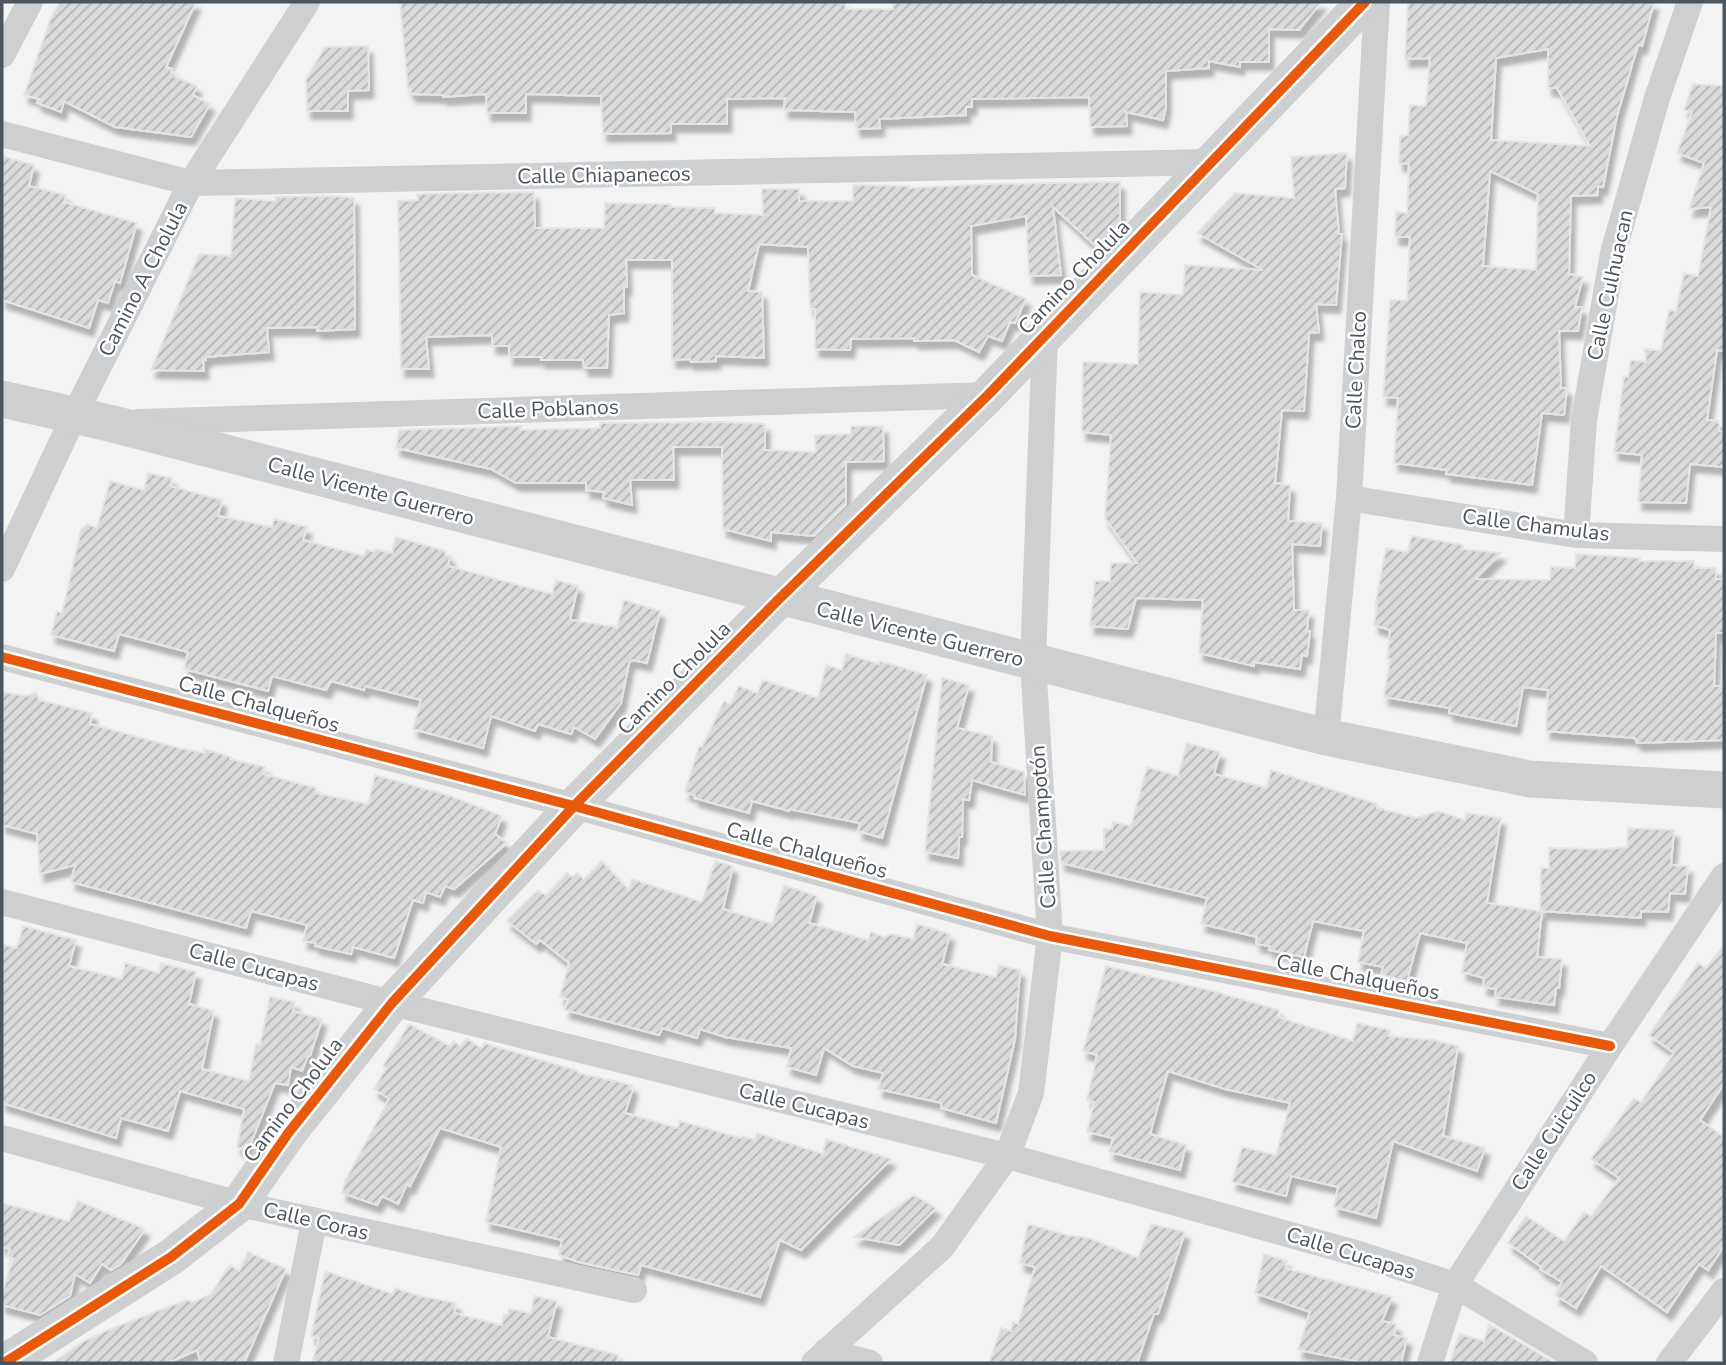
<svg xmlns="http://www.w3.org/2000/svg" width="1726" height="1365" font-family="'Nunito Sans',sans-serif">
<style>
.building{fill:url(#building-hatch);stroke:#e5e5e6;stroke-width:2;fill-rule:evenodd;filter:url(#shadow)}
.lines{fill:none;stroke-linecap:round;stroke-linejoin:round}
.street{stroke:#cdcfd1;stroke-width:26}
.secondary{stroke:#cecfd1;stroke-width:37}
.cycleway-casing{stroke:#fff;stroke-width:15}
.cycleway{stroke:#e8590c;stroke-width:10}
.labels{text-anchor:middle;stroke-width:5;stroke-linejoin:round;paint-order:stroke}
.street-label{font-size:21px;fill:#4c545e;stroke:#fff}
</style>
<defs>
<pattern id="building-hatch" width="6" height="6" patternUnits="userSpaceOnUse" patternTransform="scale(1.75)"><rect width="6" height="6" fill="#dadadc"/><path d="M-1 1l2-2M0 6l6-6M5 7l2-2" fill="none" stroke="#b3b3b6"/></pattern>
<filter id="shadow"><feDropShadow dx="4.5" dy="8" stdDeviation="2" flood-color="#0004"/></filter>
</defs>
<rect width="100%" height="100%" fill="#f4f3f3"/>
<path class="building" d="M60,2H196L166,67L172,69L171,72L176,74L175,77L197,86L193,95L210,104L191,137L115,127L64,101L61,112L37,103L39,99L24,95L51,18Z
M400,2H845L846,9H893V2H1321L1299,30L1269,29V62H1240V67L1209,61V68L1166,71V107L1163,120L1126,112L1127,126L1090,127L1089,97L972,99V107H966V115L879,119L880,128L856,129L855,112L784,110L785,98L727,99V124H671V133L603,134L601,96L526,94V113H487L486,94L443,97V95L411,94V89H408Z
M1408,2H1654L1642,46L1638,45L1617,116L1603,187L1598,186V195L1571,196L1569,274L1583,277L1575,307H1582L1578,331H1559L1561,388H1567L1564,415L1542,413L1532,485L1446,474L1447,470L1394,463L1398,398L1383,397L1390,300H1407L1410,237H1395L1396,212L1407,213L1409,164L1399,163L1400,136L1408,135L1410,105L1426,106L1430,58L1405,59ZM1548,49V88H1557L1590,146L1491,140L1496,58ZM1490,171L1538,194L1536,270L1483,266Z
M368,46L369,90L348,91V111H307L306,79L325,47Z
M1693,84L1724,86V351L1717,350L1707,420L1719,421V431L1724,432V467L1690,464L1686,503L1638,502L1642,455L1614,452L1624,376L1628,377L1631,360L1646,362L1645,349L1661,351L1669,310L1676,311L1684,273L1698,276L1711,207L1689,209L1704,163L1677,153L1692,112L1684,110Z
M1347,153L1345,188L1335,189L1339,234H1342L1336,305L1316,304L1319,332L1309,333L1304,411L1282,410L1275,483L1290,485L1288,521L1322,523L1320,546L1292,544L1294,610H1309L1307,631H1310L1307,656L1302,655L1300,669L1254,662V666L1199,653L1203,600L1136,598L1128,629L1090,626L1095,581H1110L1111,563H1137L1105,518L1111,435L1082,432L1083,362L1138,364L1140,292L1183,295L1185,265L1263,270L1197,233L1235,193L1294,198L1291,157Z
M2,156L34,165L29,186L66,195L64,202L137,223L120,283L115,281L108,303L98,300L89,328L2,300Z
M1120,182V227L1099,249L1053,207L1061,275L1029,276L1026,216L971,226L972,275L1026,299L1015,323L1010,322L1002,341L988,336L979,352L954,340L914,341V338L851,339L850,350L815,349V309L810,308L808,247L759,244L748,291L762,292L764,358L716,356V361L691,362L690,359L672,360V260H626L627,287H624V313L609,315L607,368H584L583,360H541V357H509V346H492V335L426,337L429,369H401L398,201L418,200L417,194L534,192L535,228H604L605,203L671,204V207L715,208V213L763,215L762,189H799V201H853V185L909,186V188L990,184Z
M336,196L354,198L355,329L317,331V327L267,328L269,352L206,357V360L203,359L204,371L151,370L199,254L231,256L235,198L275,201L276,197Z
M722,422L765,424V450L816,452L815,435L851,434V426H883L884,461L846,462V504L814,536L771,532V541L723,529L722,447H673L674,480H630L632,505L603,498L604,492L586,490V483H516L491,469L396,448L399,430L521,426V430L600,428V423Z
M148,473L172,478L170,486L222,500L218,516L272,527L274,519L307,527L303,540L364,556L366,549L374,552L375,549L392,553L396,537L446,551L445,555L450,556L448,566L552,594L556,580L578,586L570,620L617,627L624,600L660,611L647,663L632,660L629,663L621,703L595,739L574,727L571,734L538,724L535,731L491,716L483,748L413,729L421,700L365,686L364,690L331,681L326,690L272,676L268,691L184,669L188,652L119,634L114,651L51,635L57,611L62,613L81,530L87,524L97,528L110,481L144,490Z
M1412,536L1463,545L1462,549L1501,553L1475,579L1550,580L1551,567L1575,568L1576,554L1640,558V561H1694V568H1716V579H1724V633H1716L1714,686H1724V740L1637,743L1635,738L1546,731L1548,690L1523,687L1516,726L1449,713L1450,708L1384,697L1390,659H1387L1390,630L1374,625L1377,606H1375L1386,548L1407,552Z
M846,654L879,664L880,661L927,675L882,838L858,831L860,823L789,809V811L752,801L749,813L694,798L695,795L685,792L699,746L702,747L724,701L730,704L739,686L757,693L763,680L818,698L826,665L842,670Z
M942,678L969,685L957,728L992,736L991,762L1024,772L1025,795L972,780L969,800L963,799L962,837H959L958,858L925,852Z
M2,692L27,696L36,692L39,700L92,713L90,724L179,748L205,753L204,749L231,757L230,759L265,767L263,774L316,788L315,793L368,804L375,775L451,796L502,816L495,834L507,843L454,889L445,886L440,897L426,892L423,903L413,900L394,958L353,947L351,954L315,946L316,943L303,941L307,925L251,911L246,928L71,882L75,865L40,874L37,834L2,825Z
M1187,743L1220,752L1214,774L1267,788L1271,770L1377,804V808L1417,818L1438,811L1465,820L1466,813L1501,818L1487,903L1540,911L1541,868H1549V848L1602,849L1627,847L1628,828L1674,830L1671,865L1688,866L1685,894L1670,893L1668,912L1641,911V918L1542,911L1537,957L1562,959L1559,988H1556L1554,1005L1495,997L1496,989L1483,987L1484,978L1462,972L1467,943L1420,933L1407,981L1381,975L1383,967L1358,962L1364,931L1313,921L1304,957L1269,950L1270,946L1256,944L1257,937L1201,924L1207,898L1061,863L1060,851L1104,850V829H1112L1113,822L1131,826L1147,767L1178,776Z
M602,861L629,890L632,879L702,902L715,861L733,866L723,909L772,924L784,885L817,896L809,923L868,940L871,932L884,937L891,934L913,939L917,924L950,934L942,964L996,977L999,965L1020,970L1015,1039L996,1123L941,1108L942,1103L878,1089L883,1073L853,1066L824,1048L816,1075L787,1067L791,1048L725,1037L700,1029L697,1038L662,1028L659,1035L565,1010L568,999L560,997L569,963L540,940L536,944L507,921L538,890L546,895L567,873L572,877L577,873L584,879Z
M23,926L76,940L69,966L122,979L125,963L159,973L161,963L196,972L189,1004L214,1011L202,1069L249,1081L256,1044L260,1045L270,997L295,1002L293,1011L322,1019L310,1056H308L302,1071L291,1067L288,1085L275,1083L248,1150L237,1147L244,1109L180,1091L168,1131L121,1118L116,1138L2,1103V944L17,948Z
M1724,944V1084L1700,1120L1724,1137V1246L1708,1270L1699,1264L1667,1312L1601,1266L1576,1308L1555,1295L1562,1282L1540,1269L1541,1267L1508,1243L1526,1216L1564,1241L1584,1212L1591,1216L1619,1178L1591,1159L1634,1098L1641,1102L1674,1053L1649,1035L1698,963L1706,968Z
M1106,966L1213,991L1279,1010L1278,1017L1353,1041L1357,1023L1390,1030L1389,1036L1434,1040L1458,1046L1443,1136L1485,1148L1477,1171L1393,1141L1376,1218L1334,1207L1338,1187L1291,1176L1286,1196L1232,1182L1242,1147L1276,1155L1290,1103L1225,1089L1168,1071L1150,1134L1186,1145L1180,1170L1109,1152L1113,1138L1087,1132L1094,1102L1087,1100L1097,1055L1083,1051Z
M409,1024L450,1046L454,1041L460,1046L467,1038L481,1048L484,1043L578,1071V1073L632,1085L631,1089H633L625,1113L678,1128L680,1121L741,1138L742,1136L755,1140L757,1133L823,1154L826,1139L891,1159L801,1250L780,1240L760,1297L641,1265L638,1275L578,1262L559,1255L562,1240L486,1222L501,1147L440,1128L410,1186L407,1184L398,1204L382,1196L377,1205L342,1193L345,1181L389,1099L374,1089L386,1068L383,1066Z
M914,1195L936,1208L899,1245L854,1237Z
M78,1201L145,1229L121,1264L111,1270L102,1264L90,1283L75,1274L70,1296L40,1315L2,1305V1295L13,1258L7,1257L10,1249L2,1246V1203L69,1221Z
M1028,1224L1067,1235L1089,1238L1138,1258L1151,1224L1185,1232L1158,1314H1154L1137,1363H989L1001,1328L1011,1331L1013,1322L1018,1324L1035,1267L1020,1263Z
M248,1252L286,1269L244,1363H201L197,1350L168,1363H52L82,1342L108,1330L186,1300L193,1302L210,1295L230,1265L239,1271Z
M1264,1254L1287,1261L1285,1268L1392,1297L1382,1321L1396,1324L1394,1335L1407,1338L1401,1363H1365L1298,1350L1310,1312L1255,1293Z
M325,1271L393,1294L395,1288L420,1296L456,1303L454,1313L502,1325L504,1314L508,1315L509,1309L531,1313L534,1296L557,1301L548,1337L618,1355L617,1363H312L319,1338L311,1336Z
M1489,1324L1555,1363H1449L1460,1334L1484,1341Z"/>
<g class="lines">
<path class="street" d="M2,55L30,2
M2,134L191,183L1213,162
M139,422L988,395
M1349,498L1576,535L1724,539
M1576,535L1584,420L1613,253L1657,98L1690,2
M2,569L74,416L191,183L307,2
M2,657L574,806L1050,936L1610,1046
M1326,737L1349,498L1377,2
M2,902L392,1003L1007,1156L1359,1254L1455,1285L1585,1363
M2,1138L239,1204L634,1290
M826,1351L870,1363
M286,1363L314,1222
M814,1363L942,1247L1007,1156L1031,1093L1050,936L1033,662L1045,334
M1430,1363L1455,1285L1610,1046L1724,876
M1669,1363L1724,1291"/>
<path class="secondary" d="M2,399L109,423L1326,737L1530,779L1724,790
M4,1363L171,1257L239,1204L289,1132L392,1003L574,806L780,598L988,395L1365,2"/>
<defs>
<path id="cycleway" d="M2,657L574,806L1050,936L1610,1046
M4,1363L171,1257L239,1204L289,1132L392,1003L574,806L780,598L988,395L1365,2"/>
</defs>
<use href="#cycleway" class="cycleway-casing"/>
<use href="#cycleway" class="cycleway"/>
</g>
<g class="labels">
<g class="street-label">
<text transform="translate(604 175) rotate(-1)" y="7">Calle Chiapanecos</text>
<text transform="translate(1074 277) rotate(-46)" y="7">Camino Cholula</text>
<text transform="translate(143 279) rotate(-63)" y="7">Camino A Cholula</text>
<text transform="translate(1610 285) rotate(-78)" y="7">Calle Culhuacan</text>
<text transform="translate(1356 370) rotate(-87)" y="7">Calle Chalco</text>
<text transform="translate(548 409) rotate(-2)" y="7">Calle Poblanos</text>
<text transform="translate(371 491) rotate(15)" y="7">Calle Vicente Guerrero</text>
<text transform="translate(1536 525) rotate(7)" y="7">Calle Chamulas</text>
<text transform="translate(920 634) rotate(14)" y="7">Calle Vicente Guerrero</text>
<text transform="translate(674 678) rotate(-45)" y="7">Camino Cholula</text>
<text transform="translate(259 704) rotate(15)" y="7">Calle Chalqueños</text>
<text transform="translate(1043 827) rotate(-94)" y="7">Calle Champotón</text>
<text transform="translate(807 850) rotate(15)" y="7">Calle Chalqueños</text>
<text transform="translate(254 967) rotate(15)" y="7">Calle Cucapas</text>
<text transform="translate(1358 977) rotate(11)" y="7">Calle Chalqueños</text>
<text transform="translate(293 1100) rotate(-53)" y="7">Camino Cholula</text>
<text transform="translate(804 1106) rotate(14)" y="7">Calle Cucapas</text>
<text transform="translate(1554 1131) rotate(-57)" y="7">Calle Cuicuilco</text>
<text transform="translate(316 1221) rotate(13)" y="7">Calle Coras</text>
<text transform="translate(1351 1253) rotate(17)" y="7">Calle Cucapas</text>
</g>
</g>
<rect width="1726" height="1365" fill="none" stroke="#4c545e" stroke-width="7"/>
</svg>
